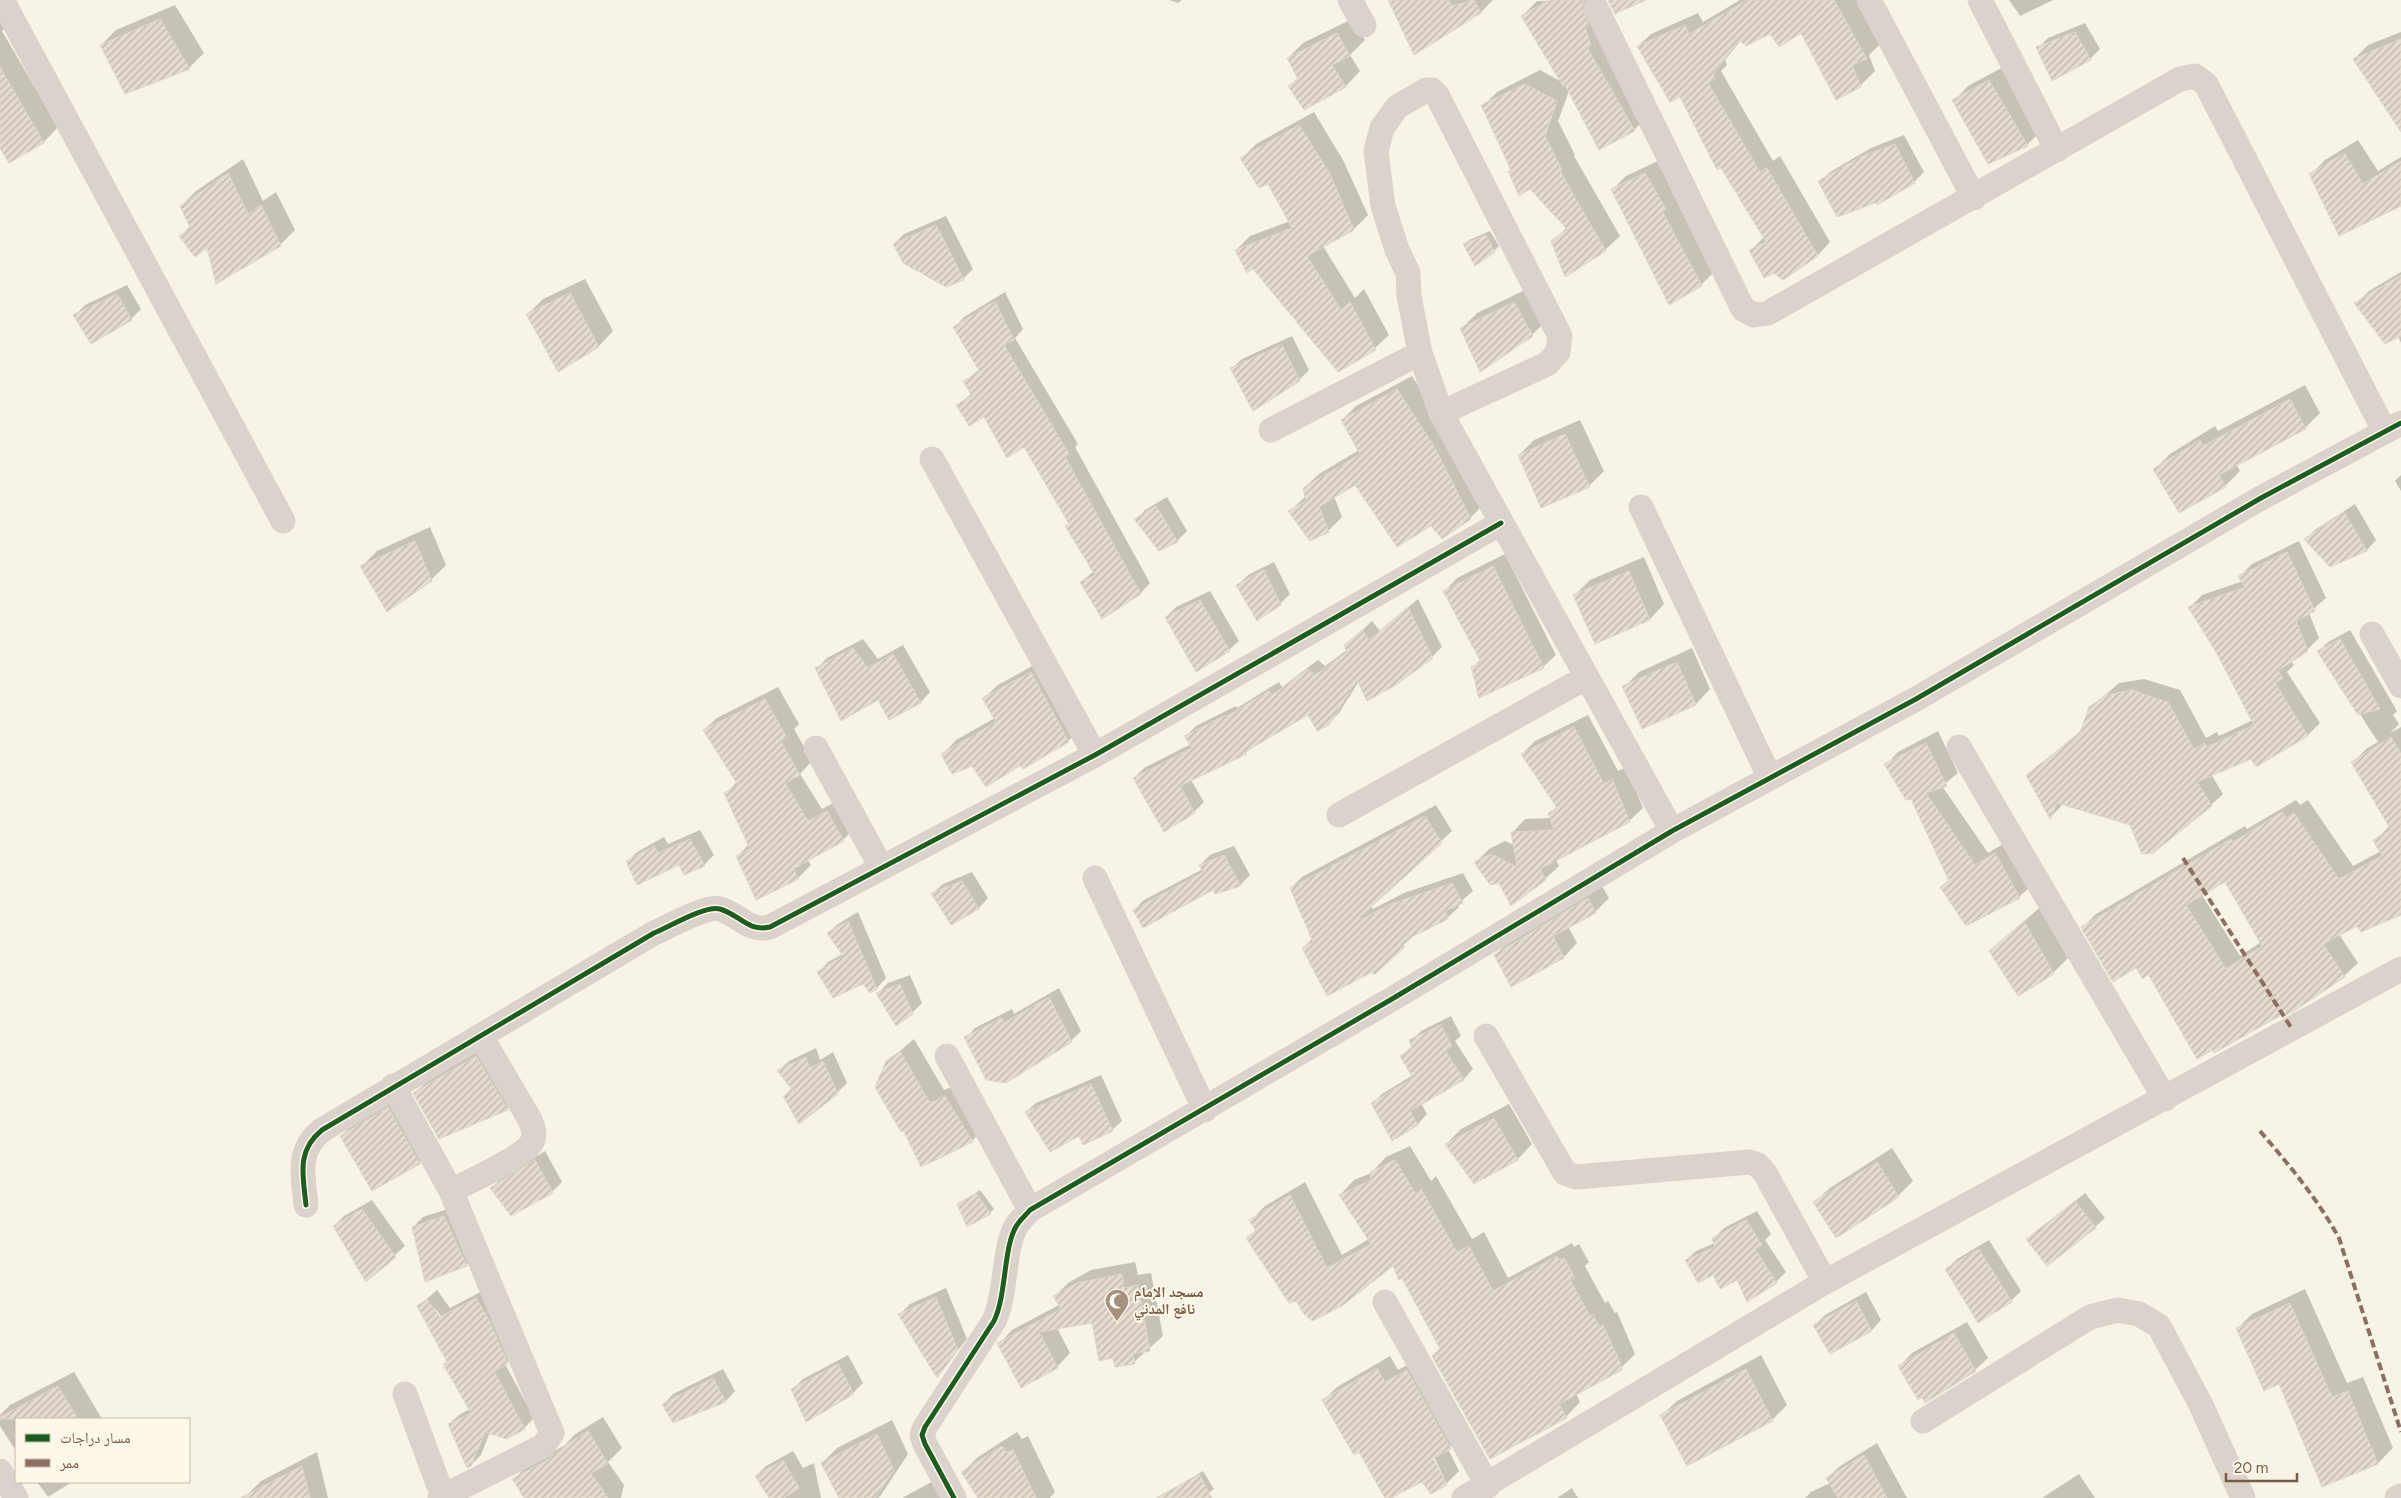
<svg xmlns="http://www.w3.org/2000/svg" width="2401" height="1498" font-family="Figtree,'Noto Naskh Arabic',sans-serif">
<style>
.shadow{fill:#0003;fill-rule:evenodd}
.building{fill:url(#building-hatch);stroke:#e1d6c9;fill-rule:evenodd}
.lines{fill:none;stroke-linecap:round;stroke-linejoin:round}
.minor{stroke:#dbd3cb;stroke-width:25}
.quiet{stroke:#8d6e63;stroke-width:4;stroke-dasharray:8 4;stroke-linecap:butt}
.cycleway-casing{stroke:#fff8ea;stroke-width:8}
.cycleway{stroke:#1b5e20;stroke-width:5}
.labels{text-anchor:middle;stroke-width:4;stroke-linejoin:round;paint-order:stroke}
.poi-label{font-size:15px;font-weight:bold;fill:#785c46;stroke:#fff8ea;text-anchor:start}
</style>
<defs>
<pattern id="building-hatch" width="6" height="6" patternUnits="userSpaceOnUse" patternTransform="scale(1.25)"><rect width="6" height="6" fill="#e5dbcf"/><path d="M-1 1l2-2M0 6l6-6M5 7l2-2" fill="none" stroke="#beb5aa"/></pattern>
</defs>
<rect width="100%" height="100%" fill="#f8f3e7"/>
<path class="shadow" d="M0,0L13,20L2,31L58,127L44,142L10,162L0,146Z
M1169,0H1182L1178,3Z
M1439,0H1493L1481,12L1414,53Z
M1599,0L1649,115L1634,130L1569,91L1558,121L1575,155L1574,156L1620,236L1605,250L1552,242L1567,227L1512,169L1483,106L1497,92L1540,70L1562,82L1522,16L1537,1Z
M1740,0H1776L1741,40L1725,60L1727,65L1721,71L1773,161L1780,156L1830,242L1818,255L1783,278L1751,250L1764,237L1681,96L1638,46L1651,34L1698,13L1703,22Z
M1790,0H1857L1881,43L1869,55L1875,71L1860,86Z
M2009,0H2053L2020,16Z
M175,5L204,53L189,68L101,45L116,30Z
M1352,19L1365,40L1350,55L1360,71L1346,86L1304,109L1289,86L1299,77L1288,58L1303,43Z
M2085,23L2100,49L2090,59L2038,48L2048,38Z
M2401,32V130L2354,59L2368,45Z
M2005,66L2042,130L2027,145L1954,101L1968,86Z
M1314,112L1343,160L1368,215L1354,229L1323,246L1355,298L1364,289L1389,335L1375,348L1338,371L1253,267L1236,250L1250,236L1290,221L1268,182L1242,158L1256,144Z
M1904,135L1924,172L1914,182H1820L1830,172L1871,148Z
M2358,140L2378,171L2401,157V205L2311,174L2325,160Z
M243,159L263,201L276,192L295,230L280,245L208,246L181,236L191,225L181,206L196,191Z
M1658,161L1714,272L1701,285L1613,189L1626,176Z
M946,216L973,269L963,279L894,244L904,234Z
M1490,231L1499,246L1494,251L1465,245L1469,240Z
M2401,272V275L2370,293V296L2401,278V343L2398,336L2356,304L2369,291Z
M585,279L613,331L599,346L559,370L528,314L543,299Z
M127,285L141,309L131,319L75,315L85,305Z
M1529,288L1547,320L1532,335L1462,328L1477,313Z
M1005,292L1023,329L1015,338L1078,444L1075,447L1150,583L1141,593L1102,617L1081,582L1094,571L1066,526L1070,523L1024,445L985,415L958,405L972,393L965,381L980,369L955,327L964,317Z
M1292,336L1309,370L1299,380L1253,409L1232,368L1242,359Z
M1412,376L1448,432L1484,504L1470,518L1431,524L1356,483L1334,496L1342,517L1328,531L1290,511L1306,496L1304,488L1319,474L1359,450L1342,420L1356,406Z
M2305,385L2320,413L2305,428L2237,465L2240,471L2225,486L2155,469L2170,454L2215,426L2218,431Z
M1580,420L1604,471L1589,486L1519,455L1534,440Z
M2401,475V491L2395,481Z
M1167,497L1187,531L1177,541L1160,549L1136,520L1145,510Z
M2355,504L2376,540L2367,550L2330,565L2306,539L2315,530Z
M430,527L446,565L431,580L362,566L377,551Z
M2299,541L2326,598L2309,613L2319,638L2307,650L2291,661L2294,665L2287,672L2320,723L2308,735L2256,766L2251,757L2211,774L2223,794L2211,805L2131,824L2063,804L2051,817L2027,775L2082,730L2090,708L2119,683L2144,679L2180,690L2206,738L2217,732L2219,736L2253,720L2217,651L2190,607L2202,595L2243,581L2240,576L2252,564Z
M1505,554L1556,655L1543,667L1472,668L1481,659L1445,591L1457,578Z
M1644,557L1664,604L1650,619L1596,642L1575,595L1590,580Z
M1274,562L1290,594L1280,604L1238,585L1248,575Z
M1210,591L1239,641L1229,650L1166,617L1176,607Z
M1418,599L1442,647L1432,657L1359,681L1339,713L1328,724L1308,714L1253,746L1246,753L1191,780L1204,802L1194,812L1164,830L1134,778L1144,768L1191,744L1186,736L1196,726L1236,706L1237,708L1279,682L1282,687L1318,660L1325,666L1347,650L1356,636L1372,621L1380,631Z
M2350,630L2397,711L2393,715L2399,724L2390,733L2401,727V913L2358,924L2339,934L2358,963L2344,976L2285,1012L2148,972L2136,967L2083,927L2096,914L2245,826L2247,829L2296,800L2300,805L2308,800L2353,866L2381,851L2375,840L2390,826L2353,763L2366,749L2378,742L2319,651L2328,642ZM2226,881L2261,942L2240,956L2202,895Z
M863,639L878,659L903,645L930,692L921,702L890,718L878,699L817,668L827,658Z
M1692,648L1710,689L1696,704L1624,687L1639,672Z
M1045,659L1082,728L1068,741L1022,764L943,754L956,740L995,718L984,698L998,685Z
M778,687L799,724L794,729L812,761L800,774L822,809L840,799L856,827L843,840L808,860L811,865L798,878L737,857L749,844L725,794L737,782L704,730L717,718Z
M1588,715L1618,771L1626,767L1643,808L1629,821L1556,860L1559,866L1545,879L1500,881L1476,862L1489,849L1505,841L1514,845L1512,833L1525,819L1551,818L1550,814L1557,806L1522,754L1535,741Z
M1938,731L1958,773L1942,786L1988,853L2008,841L2032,885L2019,897L1942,887L1949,879L1912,797L1886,765L1898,752Z
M1436,805L1452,831L1371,906L1373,909L1404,893L1463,873L1473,891L1458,904L1459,907L1447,918L1415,935L1373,970L1303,948L1312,939L1291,888L1302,877Z
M700,830L714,855L704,865L627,862L637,852L664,837L668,844Z
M1234,846L1250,875L1240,885L1214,888L1134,910L1144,900L1203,869L1200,865L1210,855Z
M972,872L988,898L979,908L951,923L933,893L943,884Z
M1602,886L1609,898L1595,912L1568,926L1577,943L1564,957L1511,985L1495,955L1509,941Z
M2039,908L2068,958L2053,973L1990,951Z
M858,912L886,978L877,988L864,983L819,972L828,962L843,954L828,933L838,924Z
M910,975L922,1003L912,1013L878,993L888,983Z
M1059,988L1081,1031L1071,1041L966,1038L975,1028L1012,1009L1014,1014Z
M1451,1016L1461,1036L1455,1041L1473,1069L1464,1079L1421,1103L1427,1114L1418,1124L1393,1139L1372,1104L1382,1094L1413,1075L1402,1056L1412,1046L1411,1041L1421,1031Z
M914,1039L944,1090L959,1084L985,1127L972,1141L921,1165L887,1062Z
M491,1042L522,1095L507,1109L415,1093L430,1078Z
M816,1048L820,1060L833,1052L847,1083L837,1093L784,1096L792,1088L779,1070L789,1061Z
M1101,1075L1122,1121L1112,1130L1079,1135L1026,1112L1036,1103Z
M404,1093L434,1148L419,1163L341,1136L356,1121Z
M1509,1104L1532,1144L1518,1159L1446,1144L1461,1129Z
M1410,1146L1431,1181L1436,1176L1472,1239L1484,1232L1508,1278L1572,1243L1574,1247L1579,1244L1589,1262L1585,1266L1605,1303L1608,1301L1615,1313L1617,1312L1635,1354L1621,1368L1576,1394L1580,1402L1566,1417L1441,1348L1402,1276L1393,1264L1296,1299L1248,1238L1257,1229L1251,1220L1265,1206L1305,1182L1342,1255L1369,1239L1340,1195L1354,1180L1371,1173L1386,1157Z
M1892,1148L1913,1181L1898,1196L1836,1236L1815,1202L1830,1188Z
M545,1151L562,1182L552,1192L492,1188L501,1178Z
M980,1190L994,1209L990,1213L959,1204Z
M2085,1193L2105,1218L2095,1227L2028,1240Z
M372,1200L405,1246L366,1281L334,1226L344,1216Z
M454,1207L476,1256L466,1265L413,1227L423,1217Z
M1757,1211L1771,1234L1765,1240L1786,1272L1776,1282L1713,1273L1686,1260L1696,1251L1715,1243L1714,1238L1724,1228Z
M1989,1240L2021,1291L2011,1301L1947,1269L1957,1259Z
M1135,1262L1138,1275L1151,1273L1163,1336L1134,1362L1114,1357L1092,1322L1057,1328L1070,1353L1057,1367L999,1344L1012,1330L1059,1305L1055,1296L1068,1283L1091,1270Z
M946,1288L967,1339L937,1376L900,1314L910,1304Z
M486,1289L517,1353L505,1364L534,1418L524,1428L490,1432L481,1455L471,1465L449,1424L459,1415L470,1409L448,1361L419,1306L437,1290L450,1308ZM435,1308L445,1321L437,1315Z
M2305,1289L2347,1383L2363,1377L2393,1448L2378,1463L2322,1486L2279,1382L2237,1329L2252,1314Z
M1866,1292L1881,1320L1872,1330L1830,1353L1815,1325L1825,1315Z
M1967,1322L1988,1358L1975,1370L1900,1366L1912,1353Z
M848,1355L863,1383L853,1393L793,1389L803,1379Z
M1761,1355L1787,1405L1772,1420L1662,1415L1677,1401Z
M1390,1356L1398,1370L1420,1358L1463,1435L1448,1449L1459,1471L1446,1484L1423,1481L1386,1498L1360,1450L1324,1400L1337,1387ZM1432,1452L1446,1482L1430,1453Z
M723,1369L735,1391L726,1401L674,1421L664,1404L673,1394Z
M74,1372L102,1419H16V1451L0,1426V1415L10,1405Z
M603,1417L622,1448L608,1462L624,1485L621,1498H525L514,1479L529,1464L565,1445L574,1435Z
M892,1420L908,1454L881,1495L878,1498H841L822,1463L837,1448Z
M1017,1432L1022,1439L1028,1436L1055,1492L1050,1498H979L963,1472L978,1457Z
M1877,1443L1907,1498H1805L1811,1492L1830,1483L1827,1478L1840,1466Z
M793,1451L803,1468L814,1463L821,1498H771L756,1476L766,1466Z
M317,1452L328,1498H247L246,1496L261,1481Z
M1203,1471L1214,1489L1201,1498H1185L1178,1486Z
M2079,1474L2095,1498H2042Z
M937,1479L947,1498H902Z
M37,1482H72L48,1497Z
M1572,1488L1578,1498H1557Z"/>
<path class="building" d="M1388,0H1448L1452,6L1474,0L1481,13L1414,55Z
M1549,0H1584L1582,7L1589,26L1585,27L1591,45L1587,47L1635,131L1599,150L1564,83L1563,86L1521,16Z
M1608,0H1646L1615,14Z
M1747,0H1834L1867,59L1852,65L1861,87L1836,100L1801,33L1779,47L1770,34L1746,46L1739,40L1713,74L1715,79L1708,83L1760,172L1767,168L1818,256L1783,280L1774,273L1764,278L1749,250L1766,242L1721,168L1717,170L1680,97L1670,102L1637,46L1685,25L1689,34Z
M160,19L190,69L125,94L100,45Z
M2075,32L2091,60L2052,81L2036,47Z
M1337,33L1350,56L1332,65L1346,87L1304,110L1288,86L1298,79L1287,58Z
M2401,39V132L2353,59Z
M0,67L44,143L9,163L0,148Z
M1989,80L2028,146L1988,164L1952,100Z
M1525,84L1557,101L1545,136L1562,170L1560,171L1606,251L1565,277L1551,241L1567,229L1530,189L1519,196L1508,171L1511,170L1481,105Z
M1299,125L1330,174L1354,230L1307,256L1341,310L1350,302L1376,350L1338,372L1253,269L1247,273L1235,250L1292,228L1268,184L1259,188L1240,158Z
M1895,144L1915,183L1877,205L1875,203L1837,217L1818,181L1860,157Z
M2344,153L2363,184L2401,161V206L2339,236L2309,174Z
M228,173L248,214L261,205L281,246L216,284L207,248L195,257L179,236L191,229L180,206Z
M1645,173L1666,209L1662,211L1702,286L1669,305L1611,189Z
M936,225L964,280L946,287L903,263L893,244Z
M1486,235L1495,252L1475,266L1463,244Z
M2401,276V336L2385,344L2354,303Z
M570,293L599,347L558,372L526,314Z
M117,294L132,320L91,344L73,315Z
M995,301L1014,340L1004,345L1069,454L1065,457L1141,594L1102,619L1080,582L1095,575L1065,526L1069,524L1024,447L1007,458L984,417L969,426L956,405L972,396L963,381L980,372L953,327Z
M1514,302L1533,336L1480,372L1460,328Z
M1282,345L1300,381L1253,411L1230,368Z
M1397,389L1434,446L1471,519L1442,539L1431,526L1397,547L1355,485L1319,507L1329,532L1310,541L1288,511L1306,501L1303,488L1360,454L1341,420Z
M2290,399L2306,429L2219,475L2226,487L2179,513L2153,469L2200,440L2203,446Z
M1565,434L1590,487L1541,508L1518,455Z
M1156,506L1178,542L1159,551L1134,519Z
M2344,512L2367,551L2330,567L2304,539Z
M415,541L432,581L387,612L360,566Z
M2287,552L2315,611L2296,621L2308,651L2278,671L2283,678L2275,683L2308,736L2256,767L2251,759L2197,782L2212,806L2153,853L2142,854L2130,825L2057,803L2050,819L2026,775L2080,733L2089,707L2106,695L2132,690L2168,702L2194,749L2205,743L2207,747L2254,725L2216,652L2188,607L2245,587L2238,576Z
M1493,566L1544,668L1479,698L1471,667L1481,662L1443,591Z
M1264,570L1281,605L1257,621L1236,585Z
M1629,571L1650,620L1595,644L1573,595Z
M1200,600L1230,651L1196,672L1165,617Z
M1408,607L1433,658L1396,685L1367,701L1357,680L1329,725L1317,731L1308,715L1245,752L1247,754L1180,786L1195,813L1164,832L1133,778L1192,748L1184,736L1226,715L1227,716L1269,691L1272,695L1308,669L1315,675L1347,652L1344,645L1362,630L1369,640Z
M2340,639L2380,709L2358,715L2317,651Z
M853,648L868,668L893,654L921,703L889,720L878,700L841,721L815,668Z
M1677,662L1696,705L1642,729L1622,686Z
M1031,672L1069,742L1023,769L1021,765L986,787L972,766L952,774L941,754L996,722L982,698Z
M765,699L787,738L780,740L800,775L785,783L808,821L827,811L844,841L793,869L799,879L756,900L736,856L750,849L724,793L738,785L703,730Z
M1574,727L1604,784L1612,779L1630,822L1540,869L1546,880L1511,906L1499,883L1490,885L1474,862L1491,854L1517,867L1511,832L1554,830L1548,813L1557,808L1521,754Z
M2391,737L2401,754V915L2361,932L2357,926L2323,944L2345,977L2294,1011L2286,1015L2285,1013L2214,1053L2213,1050L2197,1059L2148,974L2143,979L2136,968L2113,982L2081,927L2231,839L2233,842L2282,812L2286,818L2294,813L2339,879L2382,856L2373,840L2391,830L2351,762ZM2225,882L2262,946L2226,969L2186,905Z
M1926,743L1947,786L1926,793L1975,865L1995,853L2020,898L1966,926L1940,887L1949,881L1911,799L1906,800L1884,764Z
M1425,816L1442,843L1360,917L1362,919L1391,904L1452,883L1463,903L1445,911L1448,919L1402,942L1405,947L1374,975L1372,972L1327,996L1302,948L1313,942L1290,888Z
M690,839L705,866L684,875L679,865L637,885L626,861L654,846L658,853Z
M1224,855L1241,886L1215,894L1213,890L1143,928L1133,910L1203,872L1199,865Z
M962,881L979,909L951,925L931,893Z
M1588,898L1596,913L1553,936L1564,958L1511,987L1494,955Z
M848,921L877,989L870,993L863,984L833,998L817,972L843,956L827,933Z
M2024,921L2054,974L2018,996L1989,951Z
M900,984L913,1014L896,1026L876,993Z
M1049,997L1072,1042L1006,1083L986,1080L964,1037L1002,1018L1004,1023Z
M1441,1025L1452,1046L1445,1050L1464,1080L1410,1111L1418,1125L1392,1141L1371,1103L1413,1078L1400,1056L1412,1048L1409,1040Z
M900,1051L930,1103L945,1096L973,1142L921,1167L903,1130L901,1132L875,1087L886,1061Z
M476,1056L508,1110L439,1139L413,1093Z
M806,1057L810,1068L823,1061L838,1094L799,1124L783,1096L793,1091L777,1070Z
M1091,1084L1113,1131L1083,1145L1079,1136L1050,1152L1025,1112Z
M388,1107L420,1164L372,1191L340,1136Z
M1494,1118L1518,1160L1474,1184L1445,1144Z
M535,1160L553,1193L511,1216L490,1188Z
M1395,1160L1416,1194L1421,1189L1457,1252L1469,1246L1493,1291L1557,1256L1559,1260L1564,1258L1575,1278L1570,1280L1590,1316L1593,1315L1600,1327L1603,1325L1621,1364L1622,1370L1559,1404L1567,1418L1490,1459L1432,1356L1440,1349L1402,1278L1399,1280L1393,1266L1342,1306L1312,1321L1304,1314L1296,1301L1289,1303L1246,1238L1256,1231L1249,1220L1290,1195L1327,1268L1371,1244L1339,1195L1371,1180L1370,1172Z
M1877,1162L1899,1197L1836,1238L1813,1202Z
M976,1193L991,1214L967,1227L957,1204Z
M2075,1201L2096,1228L2047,1266L2026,1239Z
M362,1209L396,1257L366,1282L333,1226Z
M444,1216L467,1266L425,1282L412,1227Z
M1746,1220L1762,1245L1755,1249L1777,1283L1747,1302L1737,1280L1720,1289L1713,1275L1698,1283L1685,1260L1715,1247L1712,1238Z
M1979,1249L2012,1302L1978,1323L1945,1269Z
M1122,1274L1124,1288L1138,1285L1150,1351L1133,1354L1135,1364L1115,1367L1113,1358L1099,1361L1092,1323L1039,1332L1058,1368L1021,1388L997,1343L1061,1309L1053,1296L1077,1283Z
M936,1297L958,1350L937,1378L898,1314Z
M476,1298L489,1320L508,1364L494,1371L525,1429L507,1439L485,1432L471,1466L467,1468L448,1424L471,1413L443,1364L447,1362L417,1306L427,1299L440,1317Z
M1856,1301L1872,1331L1830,1354L1813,1325Z
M2290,1303L2332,1397L2348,1391L2378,1464L2322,1487L2279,1384L2264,1391L2236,1328Z
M1954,1333L1976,1371L1925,1403L1922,1397L1918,1400L1898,1366Z
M838,1364L854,1394L806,1422L791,1389Z
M1377,1368L1385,1382L1407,1370L1451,1449L1433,1458L1447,1485L1431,1494L1422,1482L1391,1498H1385L1359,1452L1354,1455L1322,1400Z
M1746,1369L1773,1421L1687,1466L1660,1415Z
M713,1378L726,1402L673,1423L662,1404Z
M58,1386L78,1419H0V1417Z
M588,1431L608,1464L591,1473L608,1498H524L512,1479L549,1459L558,1450Z
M877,1434L894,1470L875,1498H839L821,1463Z
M1002,1446L1007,1453L1013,1450L1036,1498H978L961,1472Z
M1864,1455L1887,1498H1838L1826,1478Z
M783,1460L799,1488L784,1498H769L755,1476Z
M302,1466L310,1498H240Z
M1199,1474L1212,1498H1156Z"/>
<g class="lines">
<path class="minor" d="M2,0L283,521
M1350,0L1364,25
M1869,0L1974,198
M1980,0L2057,150
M1596,8L1743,309L1754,315L1768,313L2180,79L2195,76L2206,84L2385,432
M1441,413L1547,364L1558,352L1560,336L1437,95L1432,90H1426L1397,107L1382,128L1376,151L1383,206L1397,250L1408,273L1409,296L1420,353L1441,413L1672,831
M1271,430L1420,353
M932,459L1095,755
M1641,507L1770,778
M2372,634L2401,686
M1959,747L2165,1099
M816,748L881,867
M1339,815L1587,677
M1095,878L1205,1110
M1486,1036L1565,1173L1576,1177L1750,1162L1758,1165L1765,1173L1825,1282
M947,1056L1030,1210
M393,1086L451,1191
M306,1205C303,1175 296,1151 322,1130L654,933C669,927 705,905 720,909C740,915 748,932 770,927L1095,755L1501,523
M1385,1302L1488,1486
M405,1394L443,1497
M1923,1421L2090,1317L2118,1310L2139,1314L2159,1326L2201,1405L2243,1498
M0,1471L16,1498
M440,1498L543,1446L552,1433L451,1191C467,1183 525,1156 532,1142C536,1134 533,1127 530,1120L481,1036
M954,1498L925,1444L922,1435L925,1427L994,1321C1007,1294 1003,1246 1017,1225C1020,1220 1026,1215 1030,1210L1392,999L1672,831L1916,699L2261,498L2401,423
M1464,1498L1825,1282L2401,969
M2397,1498L2401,1496"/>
<path class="quiet" d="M2183,858L2292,1029
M2260,1131C2289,1165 2317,1198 2339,1238L2401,1432"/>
<defs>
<path id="cycleway" d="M306,1205C303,1175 296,1151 322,1130L654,933C669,927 705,905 720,909C740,915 748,932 770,927L1095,755L1501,523
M954,1498L925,1444L922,1435L925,1427L994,1321C1007,1294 1003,1246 1017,1225C1020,1220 1026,1215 1030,1210L1392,999L1672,831L1916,699L2261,498L2401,423"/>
</defs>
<use href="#cycleway" class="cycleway-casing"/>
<use href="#cycleway" class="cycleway"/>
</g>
<defs>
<symbol id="mosque-pin" viewBox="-11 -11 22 30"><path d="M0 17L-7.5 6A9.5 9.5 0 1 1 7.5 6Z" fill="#a5917e" stroke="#fff8ea"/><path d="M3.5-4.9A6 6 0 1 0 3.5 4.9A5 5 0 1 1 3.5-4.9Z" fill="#fff"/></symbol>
</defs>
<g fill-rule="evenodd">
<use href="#mosque-pin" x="1103" y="1287" width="28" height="38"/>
</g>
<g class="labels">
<g class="poi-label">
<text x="1134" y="1297">مسجد الإمام<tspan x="1134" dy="17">نافع المدني</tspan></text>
</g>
</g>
<rect x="15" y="1418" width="175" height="65" fill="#fff8ea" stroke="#c9baa8"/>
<rect x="25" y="1434" width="25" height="8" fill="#1b5e20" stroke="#c9baa8"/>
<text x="60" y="1443" font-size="15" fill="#785c46">مسار دراجات</text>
<rect x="25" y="1459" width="25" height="8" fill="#8d6e63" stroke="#c9baa8"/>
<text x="60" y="1468" font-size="15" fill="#785c46">ممر</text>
<path d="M2226 1473v8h71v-8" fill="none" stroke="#785c46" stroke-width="2.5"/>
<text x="2234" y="1473" font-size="15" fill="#785c46" stroke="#fff8ea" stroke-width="4" paint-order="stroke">20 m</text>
</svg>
